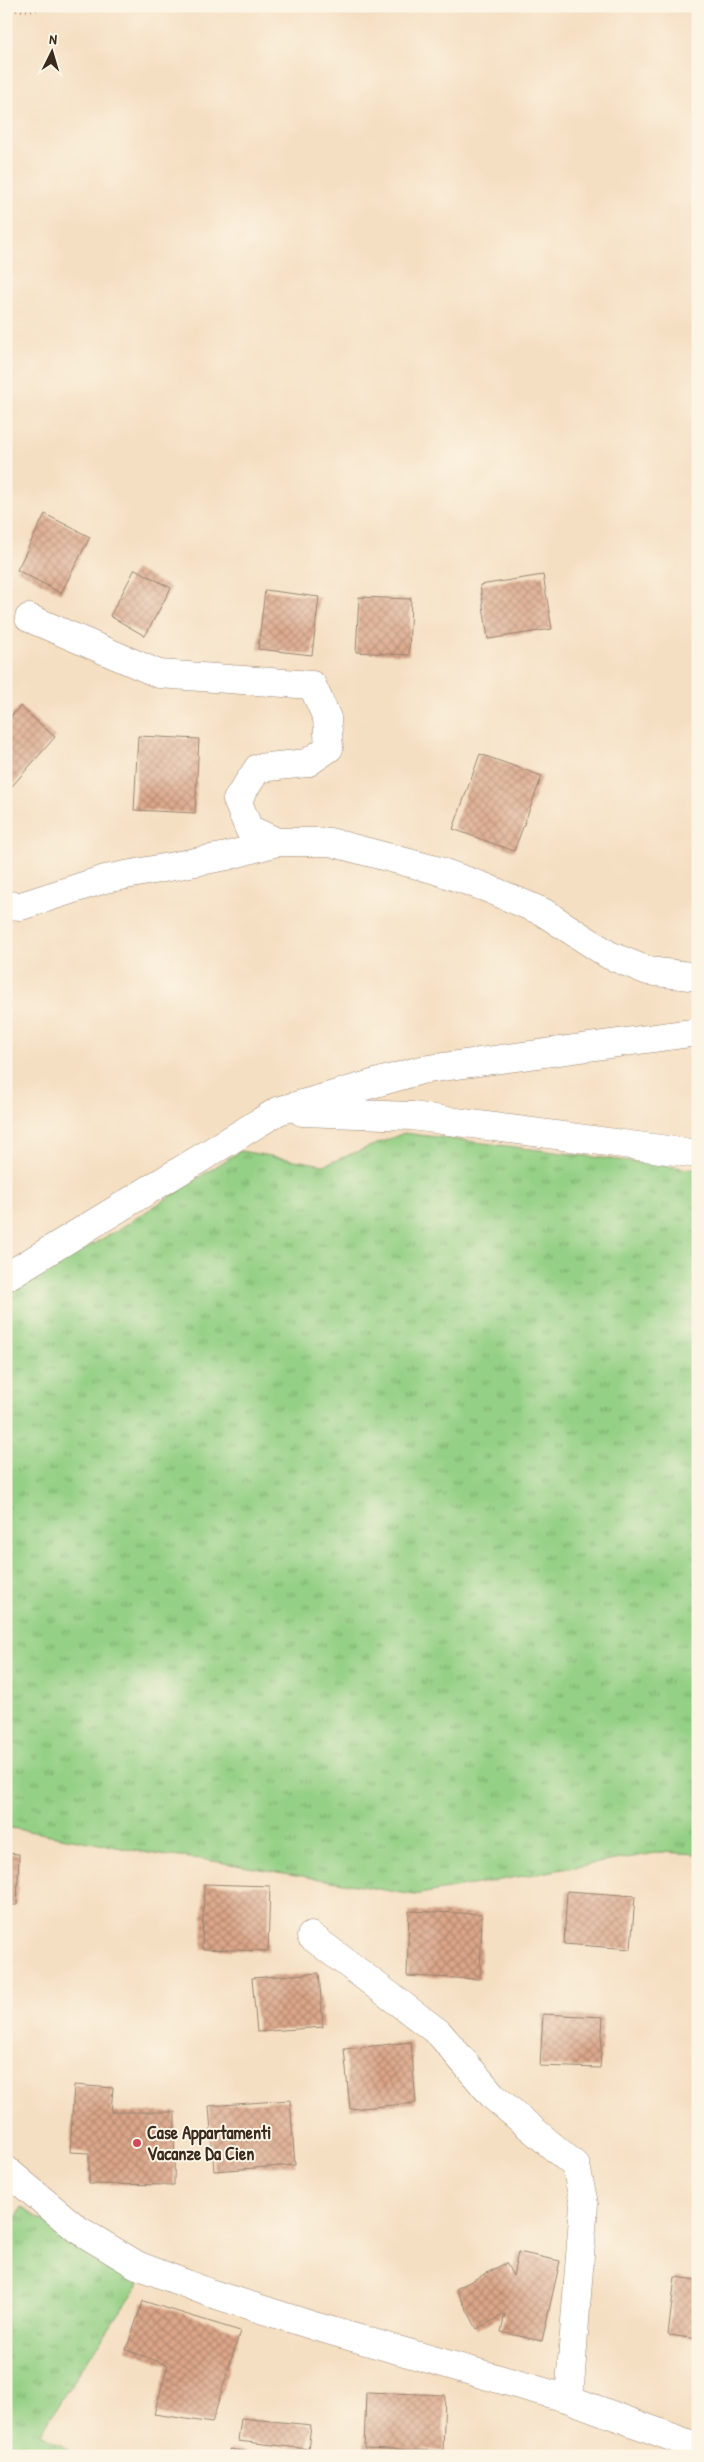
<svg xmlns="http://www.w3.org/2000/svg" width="704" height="2462" font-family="'Patrick Hand',sans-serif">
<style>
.grass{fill:url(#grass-tufts);stroke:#687d52}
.building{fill:url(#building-cross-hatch)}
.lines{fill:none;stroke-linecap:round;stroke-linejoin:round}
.minor-casing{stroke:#988470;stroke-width:29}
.path{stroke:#988470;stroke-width:3;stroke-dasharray:1 4;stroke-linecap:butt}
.minor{stroke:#fff;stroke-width:28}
.poi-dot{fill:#d1495b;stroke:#fcf5e5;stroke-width:2}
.labels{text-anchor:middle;stroke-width:4;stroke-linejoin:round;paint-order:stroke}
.poi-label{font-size:18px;font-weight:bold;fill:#3b2a1e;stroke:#fcf5e5;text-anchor:start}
</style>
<defs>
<pattern id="grass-tufts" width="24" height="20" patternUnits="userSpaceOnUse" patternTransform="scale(1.25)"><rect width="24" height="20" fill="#94d085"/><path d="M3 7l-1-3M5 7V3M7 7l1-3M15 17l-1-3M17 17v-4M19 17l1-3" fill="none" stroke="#7aa96c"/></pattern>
<pattern id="building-cross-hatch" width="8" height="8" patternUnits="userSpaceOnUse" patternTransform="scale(1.25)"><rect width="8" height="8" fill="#dba689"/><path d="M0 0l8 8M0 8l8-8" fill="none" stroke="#b3876f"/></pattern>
</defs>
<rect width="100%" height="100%" fill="#fcf5e5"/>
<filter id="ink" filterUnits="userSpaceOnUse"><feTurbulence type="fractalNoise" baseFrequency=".02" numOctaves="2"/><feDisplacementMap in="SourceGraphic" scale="10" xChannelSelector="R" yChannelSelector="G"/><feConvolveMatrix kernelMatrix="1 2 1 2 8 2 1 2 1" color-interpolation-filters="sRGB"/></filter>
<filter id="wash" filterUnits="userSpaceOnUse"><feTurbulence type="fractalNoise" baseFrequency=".0096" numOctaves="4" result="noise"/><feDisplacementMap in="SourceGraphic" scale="20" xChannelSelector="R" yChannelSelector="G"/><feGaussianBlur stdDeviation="1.12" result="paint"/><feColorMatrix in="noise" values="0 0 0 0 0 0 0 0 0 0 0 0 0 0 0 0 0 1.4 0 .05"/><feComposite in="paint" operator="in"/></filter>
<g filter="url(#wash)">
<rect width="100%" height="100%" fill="#f5dfc2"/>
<path class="grass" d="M404,1133L698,1170V1854L661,1852L414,1895L201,1859L160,1855L6,1827V1295L121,1228L240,1151L324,1165Z
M22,2207L105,2261L143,2278L62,2398L41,2434L80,2456H6V2235Z"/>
<g id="blocks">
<path class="building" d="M45,514L90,537L61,593L17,570Z
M135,569L171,588L145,636L110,616Z
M543,575L552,629L488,639L480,585Z
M265,590L319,597L312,655L258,649Z
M359,597L411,599L409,655L356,652Z
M20,706L55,737L6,793V722Z
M138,736L199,739L195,813L134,810Z
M480,754L542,776L514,851L453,829Z
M6,1853L19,1854L17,1905H6Z
M204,1884L270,1886L268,1951L202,1949Z
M567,1891L635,1896L631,1949L564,1944Z
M409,1911L482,1914L480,1979L407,1976Z
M319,1973L323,2027L257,2032L252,1978Z
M543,2014L603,2017L600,2068L540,2066Z
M411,2042L416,2103L350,2109L344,2049Z
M695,2043L698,2044V2071H694Z
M74,2085L113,2088L111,2112H175L174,2185L89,2184V2153L70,2152Z
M290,2100L295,2165L214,2171L209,2106Z
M518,2252L560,2261L542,2341L501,2332L505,2314L477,2329L456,2289L506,2263L513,2276Z
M675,2277L698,2280V2339L668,2335Z
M143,2301L240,2331L212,2423L154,2414L168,2365L126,2350Z
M366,2392L445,2395L443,2451L364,2448Z
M241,2418L311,2425L308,2449L238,2441Z
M230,2449L269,2455V2456H230Z"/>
</g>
</g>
<g filter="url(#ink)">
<use href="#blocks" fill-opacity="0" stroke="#988470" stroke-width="1"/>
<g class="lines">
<defs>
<path id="minor" d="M29,618L159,674L312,685L327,718L329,748L307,763L258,768L237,800L249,829L277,842
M6,905L21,906L105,879L227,856L277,842H330L436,870L487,888L543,912L609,955L648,971L698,977
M302,1112L412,1116L698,1154
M6,1277L278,1111L421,1070L698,1032
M311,1936L439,2033L494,2097L576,2166L584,2204L569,2399
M6,2170L77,2229L137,2265L210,2293L314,2326L569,2399L698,2447"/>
</defs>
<use href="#minor" class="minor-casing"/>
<path class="path" d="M6,11L113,6"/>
<use href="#minor" class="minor"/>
</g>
</g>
<circle class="poi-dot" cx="137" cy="2143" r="5"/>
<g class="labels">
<g class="poi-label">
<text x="147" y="2139">Case Appartamenti<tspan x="147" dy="21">Vacanze Da Cien</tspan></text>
</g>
</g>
<rect width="704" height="2462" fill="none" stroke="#fcf5e5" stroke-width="25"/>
<g transform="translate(52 52) rotate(5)" stroke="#fcf5e5" stroke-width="4" paint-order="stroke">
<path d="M0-4L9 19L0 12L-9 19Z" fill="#3b2a1e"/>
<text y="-8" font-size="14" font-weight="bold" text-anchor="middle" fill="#3b2a1e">N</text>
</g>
</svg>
